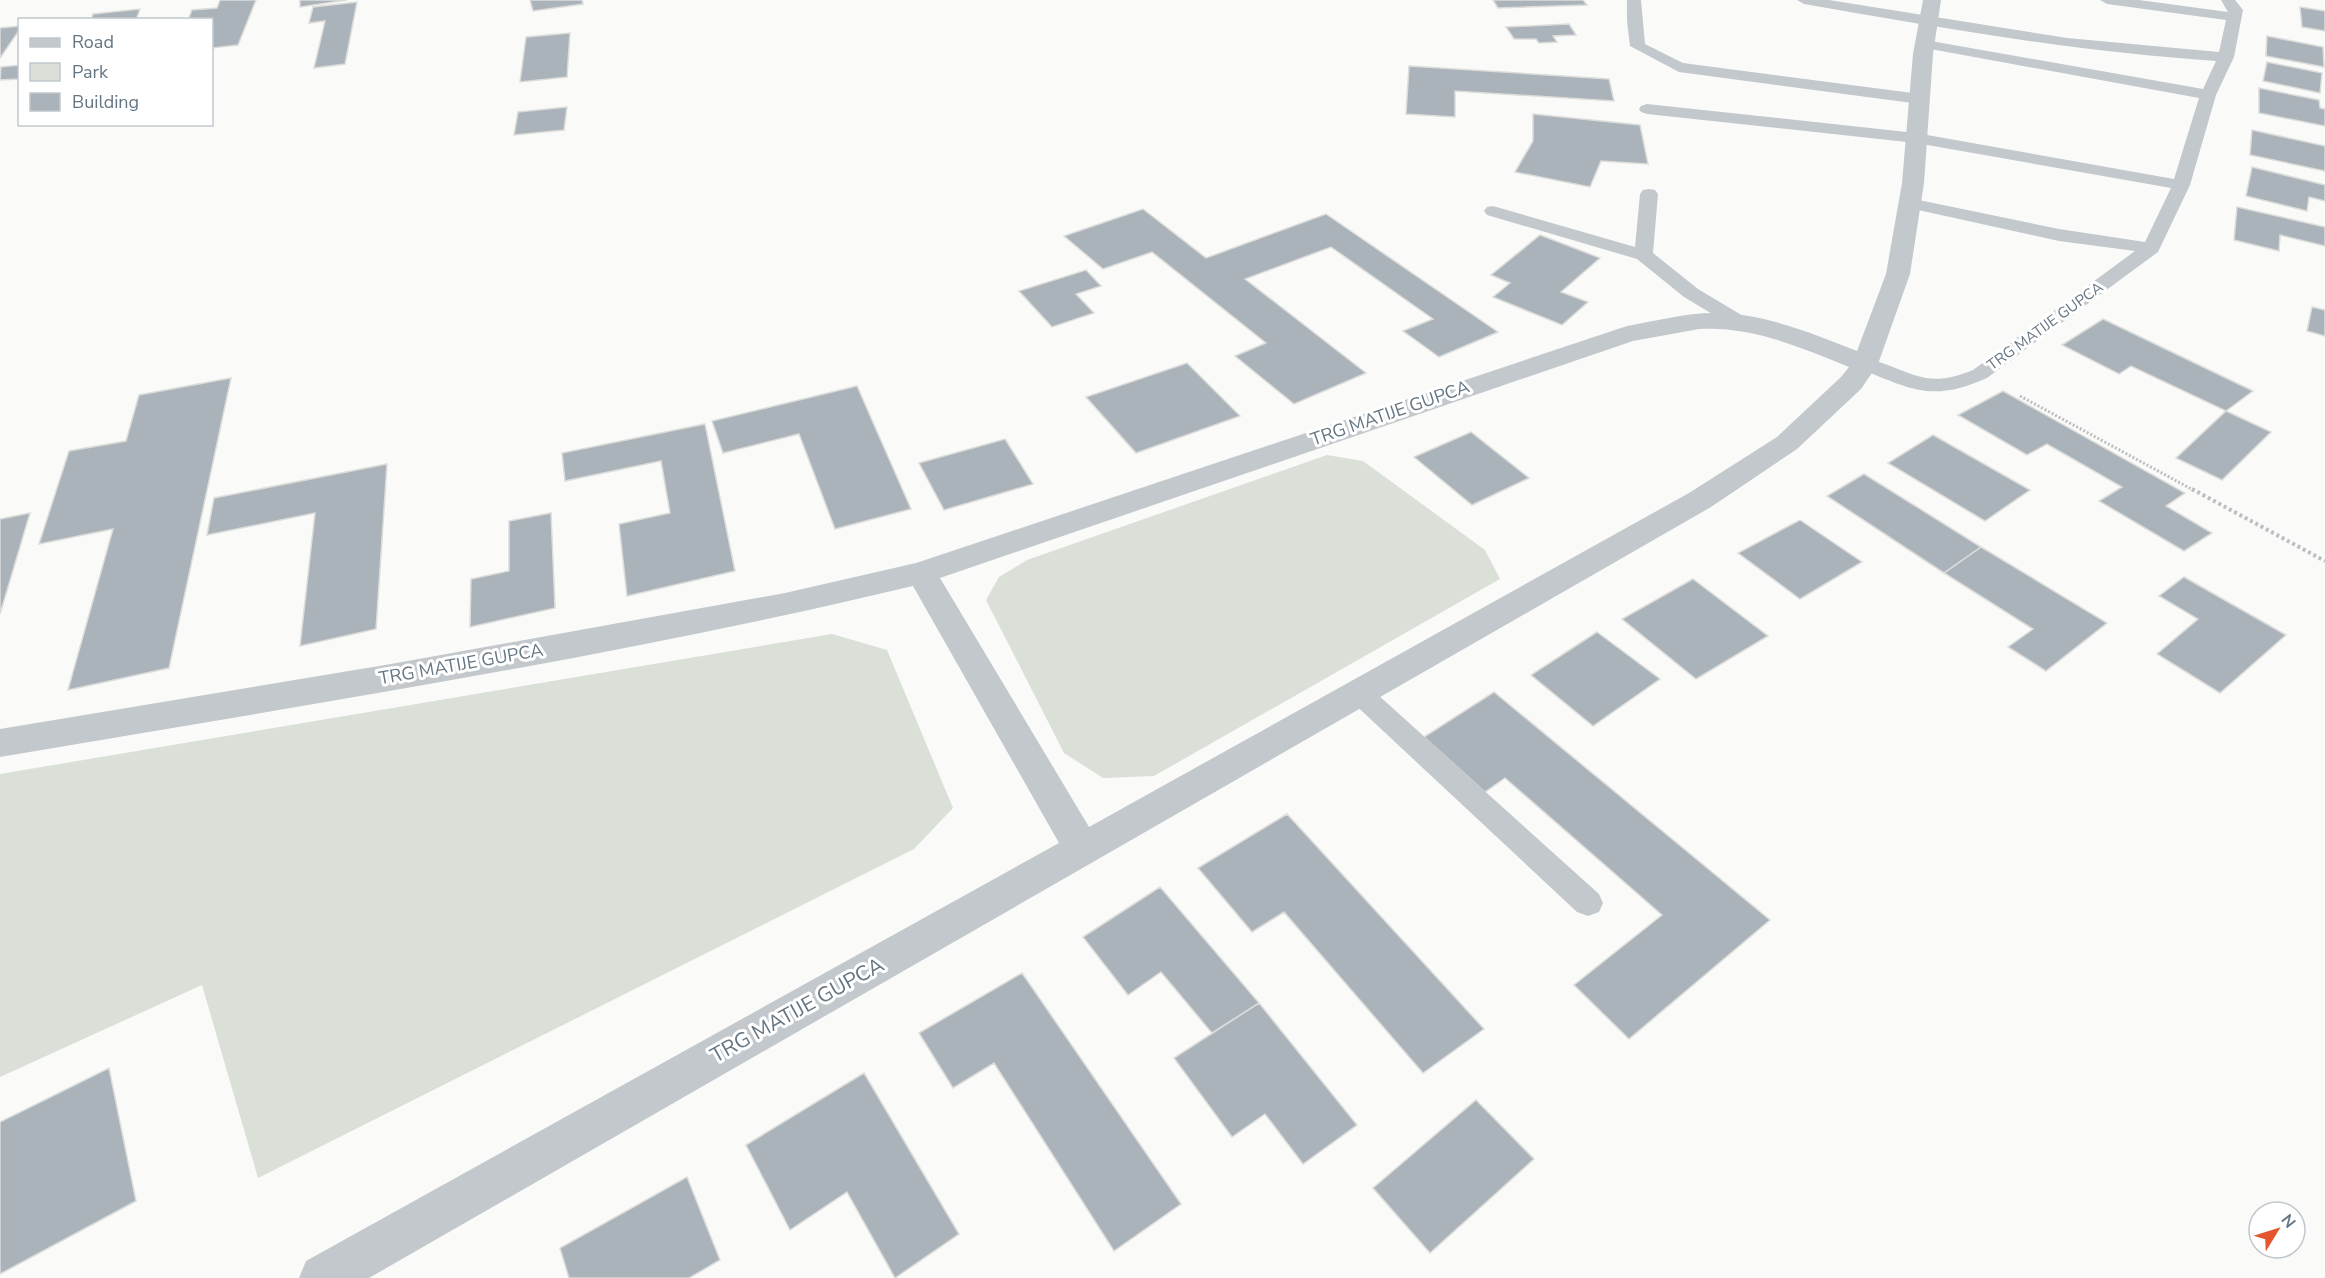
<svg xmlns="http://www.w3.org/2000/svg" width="2325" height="1278" font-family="'Nunito Sans',sans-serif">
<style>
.green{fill:#dadfd7}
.building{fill:#aab3b9;stroke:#dcdcda;stroke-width:1.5}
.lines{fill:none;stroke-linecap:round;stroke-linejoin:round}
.path-far1{stroke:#bbbfc2;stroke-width:3;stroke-dasharray:2 2;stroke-linecap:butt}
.path{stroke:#bbbfc2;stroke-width:4;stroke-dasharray:3 3;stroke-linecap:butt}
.service{fill:#c3c8cc;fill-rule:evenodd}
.minor{fill:#c3c8cc;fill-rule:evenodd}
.labels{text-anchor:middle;stroke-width:6;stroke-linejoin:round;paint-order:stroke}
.far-street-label{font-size:15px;fill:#657683;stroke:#fff}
.street-label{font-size:18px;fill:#657683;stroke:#fff}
.near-street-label{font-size:21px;fill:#657683;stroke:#fff}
</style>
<rect width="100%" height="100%" fill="#fafaf8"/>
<path class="green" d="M1327,455L1363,461L1485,550L1500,579L1154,776L1103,778L1064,753L986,600L999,577L1027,560Z
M832,634L887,650L953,808L914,849L258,1178L202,985L0,1077V774Z"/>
<path class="building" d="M220,0H256L238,45L212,48V20H188L192,10L217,8Z
M300,0H347L300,7Z
M530,0H582L583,4L533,11Z
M1493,0H1583L1587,5L1498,8Z
M357,2L345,64L314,68L325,21L309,23L313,7Z
M2300,7L2325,11V31L2302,27Z
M140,9L136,20H91L93,14Z
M1569,24L1576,35L1553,36L1557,42L1539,43L1536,39H1514L1506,27Z
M20,26V29L0,58V28Z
M570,33L567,77L520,82L526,37Z
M2267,36L2323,47L2324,67L2266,56Z
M2267,62L2322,73L2320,93L2263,81Z
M20,65V79L0,80L1,67Z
M1409,66L1609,79L1614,101L1455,91V117L1406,114Z
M2259,88L2319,100L2320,108L2325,109V126L2259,113Z
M567,107L564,130L514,135L518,112Z
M1533,114L1640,125L1648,164L1601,161L1590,187L1515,172L1533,141Z
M2252,130L2325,146V171L2250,155Z
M2252,167L2325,185V201L2309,197L2307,211L2246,196Z
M2237,207L2325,227V246L2280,235L2279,251L2234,240Z
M1143,209L1206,258L1326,214L1498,332L1439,357L1403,331L1433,319L1331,247L1245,279L1366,373L1294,404L1235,356L1266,343L1152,252L1103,269L1064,236Z
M1540,235L1600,258L1561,292L1588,302L1562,325L1493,297L1510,283L1491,275Z
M1086,270L1101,286L1076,294L1094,313L1052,327L1019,291Z
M2312,307L2325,310V336L2307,331Z
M2103,319L2253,391L2226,411L2131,366L2119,374L2062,345Z
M1187,363L1240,416L1136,453L1086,397Z
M231,378L169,668L68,690L113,529L39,544L69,451L126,441L139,395Z
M857,386L911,509L835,529L799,434L723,453L712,421Z
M2003,391L2185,493L2166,506L2212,533L2184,551L2099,501L2122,487L2047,444L2027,455L1958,415Z
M2226,411L2271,432L2222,480L2176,458Z
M705,424L735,571L627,596L619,524L670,513L661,461L565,481L562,453Z
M1471,432L1529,478L1472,505L1414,457Z
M1933,435L2030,490L1985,521L1888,463Z
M1005,439L1033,484L944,510L919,463Z
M387,464L376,629L300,646L315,513L207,535L214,498Z
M1864,474L1981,547L1944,573L1827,496Z
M30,513L0,614V519Z
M551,513L555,608L470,627L471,579L509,571V521Z
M1800,520L1862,562L1800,599L1738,553Z
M1981,547L2107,623L2046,671L2008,647L2033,629L1944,573Z
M2184,577L2286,635L2220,693L2157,654L2198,619L2159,596Z
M1693,579L1768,636L1696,679L1622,619Z
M1597,632L1660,679L1593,726L1531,675Z
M1494,692L1770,920L1629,1039L1574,985L1662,915L1505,778L1485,792L1424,737Z
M1287,814L1484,1029L1423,1073L1284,912L1252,932L1198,868Z
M1160,887L1259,1003L1212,1033L1161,972L1128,995L1083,937Z
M1022,973L1181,1204L1114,1251L994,1063L953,1088L919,1033Z
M1259,1003L1357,1125L1303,1164L1265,1114L1232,1137L1174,1058Z
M109,1068L136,1201L0,1274V1122Z
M864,1073L959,1234L895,1278L847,1192L790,1230L746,1145Z
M1476,1100L1534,1159L1430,1253L1373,1188Z
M687,1177L720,1260L689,1278H569L560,1248Z"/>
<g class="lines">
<path class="path-far1" d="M2020,396L2195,491"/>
<path class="path" d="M2192,489L2325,561"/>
<path class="service" d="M1627,0H1641L1645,44L1683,63L1920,94L1928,99L1920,104L1679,72L1630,46L1627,21Z
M1797,0H1829L2067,38L2219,52L2226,20L2107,4L2100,0H2139L2228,12L2221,0H2235L2243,10L2234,57L2216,95L2190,185L2158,252L1987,378C1931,403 1911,389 1858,368L1855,364L1858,360L1865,358C1911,369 1923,391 1973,370L2135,251L2059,241L1909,208L1903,207L1900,203L1903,199L1909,198L2059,229L2145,242L2171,188L1916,143L1647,114L1641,112L1639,109L1641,106L1647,104L1916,133L2174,179L2199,98L1925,48L1918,44L1925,40L2203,89L2216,61C2078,52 1941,28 1804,4Z
M1649,189L1655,190L1658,194L1653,253L1698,289L1748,319L1751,323L1748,327H1734L1684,297L1637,259L1487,215L1484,211L1487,207L1493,206L1635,247L1640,194L1643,190Z
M1358,682L1367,685L1599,894L1603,903L1599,912L1588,916L1577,912L1349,699L1345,692L1349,685Z"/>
<path class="minor" d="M1923,0H1941L1933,54L1924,183L1910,274L1878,364L1861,389L1797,449L1711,507L369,1278H299L306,1261L1059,843L913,586C612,658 305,705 0,757V729L391,664L785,593L916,563L1627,326C1656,321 1685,313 1714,313C1763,313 1812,333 1857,351L1886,274L1902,183L1913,54ZM1699,329C1752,326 1800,347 1849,367L1841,377L1777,437L1689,493L1089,827L940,578L1633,341Z"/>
</g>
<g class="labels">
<g class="far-street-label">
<text transform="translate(2045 326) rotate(-36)" y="5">TRG MATIJE GUPCA</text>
</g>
<g class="street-label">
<text transform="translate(1390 413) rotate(-19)" y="6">TRG MATIJE GUPCA</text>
<text transform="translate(461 664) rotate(-10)" y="6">TRG MATIJE GUPCA</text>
</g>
<g class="near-street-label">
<text transform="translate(797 1010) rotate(-29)" y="7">TRG MATIJE GUPCA</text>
</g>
</g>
<rect x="18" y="18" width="195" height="108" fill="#ffffff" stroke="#c1c8cd" stroke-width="1.5"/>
<rect x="30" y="38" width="30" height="9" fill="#c3c8cc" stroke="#c1c8cd" stroke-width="1.5"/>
<text x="72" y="48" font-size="18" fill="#657683">Road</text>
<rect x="30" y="63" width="30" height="18" fill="#dadfd7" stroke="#c1c8cd" stroke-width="1.5"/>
<text x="72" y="78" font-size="18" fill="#657683">Park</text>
<rect x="30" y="93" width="30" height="18" fill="#aab3b9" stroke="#c1c8cd" stroke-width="1.5"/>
<text x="72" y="108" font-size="18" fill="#657683">Building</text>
<g transform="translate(2277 1230) rotate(52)"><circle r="28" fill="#ffffff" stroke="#c1c8cd" stroke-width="1.5"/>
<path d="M0-4.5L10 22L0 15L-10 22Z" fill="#e4572e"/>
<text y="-9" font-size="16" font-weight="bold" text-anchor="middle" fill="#657683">N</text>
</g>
</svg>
